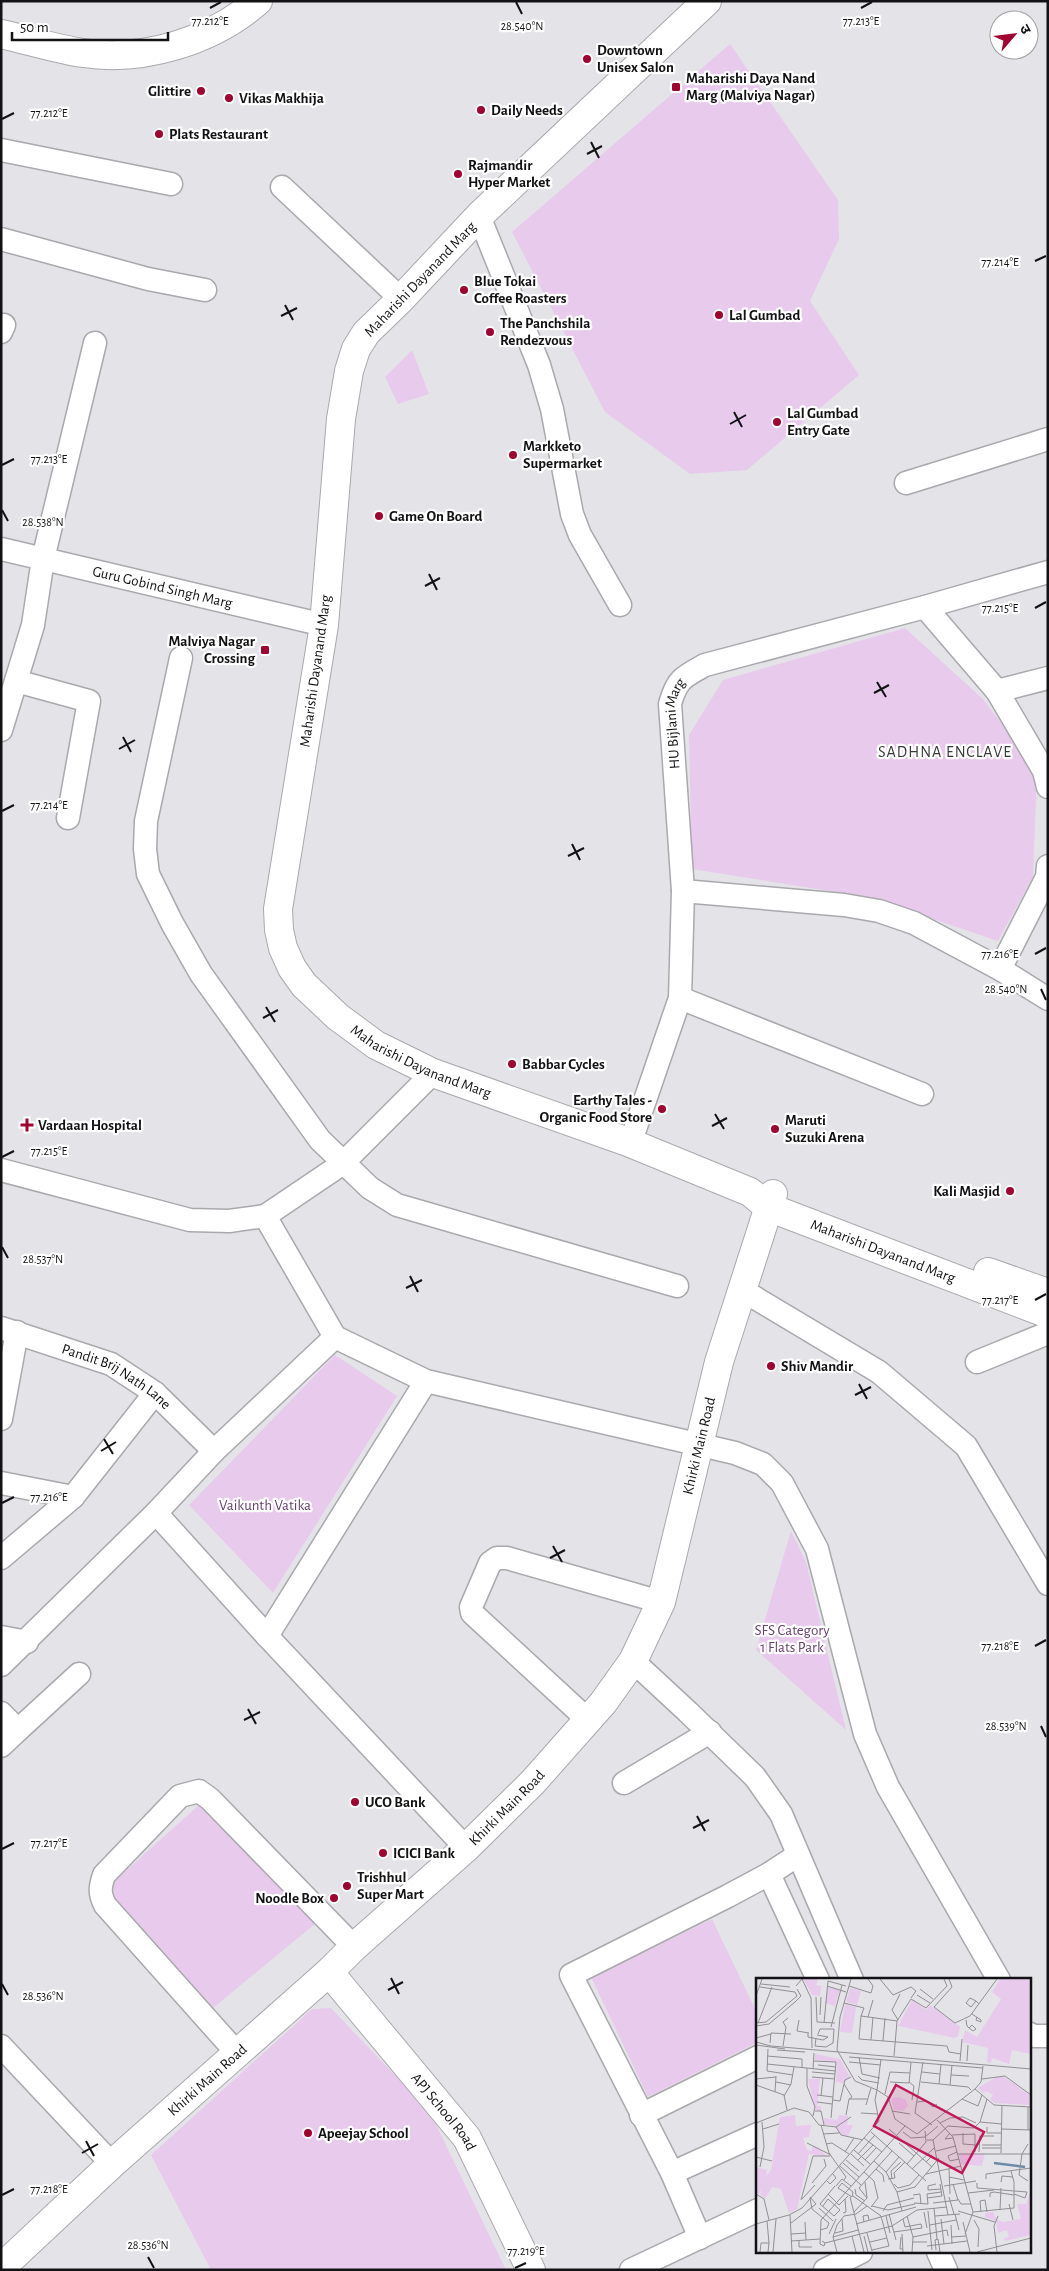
<svg xmlns="http://www.w3.org/2000/svg" width="1049" height="2271" font-family="'Alegreya Sans','Noto Sans Devanagari',sans-serif">
<style>
.green{fill:#e8caed}
.lines{fill:none;stroke-linecap:round;stroke-linejoin:round}
.minor-casing{stroke:#a9a9ad;stroke-width:25}
.tertiary-casing{stroke:#a9a9ad;stroke-width:30}
.secondary-casing{stroke:#a9a9ad;stroke-width:30}
.minor{stroke:#fff;stroke-width:22}
.tertiary{stroke:#fff;stroke-width:28}
.secondary{stroke:#fff;stroke-width:28}
.ticks{fill:none;stroke:#121214;stroke-width:2}
.poi-dot{fill:#a20230;stroke:#fff;stroke-width:2}
.labels{text-anchor:middle;stroke-width:4.5;stroke-linejoin:round;paint-order:stroke}
.poi-label{font-size:15px;font-weight:bold;fill:#121214;stroke:#fff;text-anchor:start}
.street-label{font-size:15px;fill:#121214;stroke:#fff}
.park-label{font-size:15px;fill:#68406f;stroke:#fff}
.neighbourhood-label{font-size:16px;letter-spacing:1px;fill:#38393c;stroke:#fff}
.inset-river{fill:none;stroke:#6b8ba9;stroke-width:2.5}
.inset-road{fill:none;stroke:#909093;stroke-width:1}
.view{fill:#c2185b;fill-opacity:0.15;stroke:#c2185b;stroke-width:2.5}
.inset-edge{fill:none;stroke:#121214;stroke-width:2.5}
.ticks-label{font-size:12px;text-anchor:middle;fill:#121214;stroke:#fff;stroke-width:4.5;stroke-linejoin:round;paint-order:stroke}
</style>
<rect width="100%" height="100%" fill="#e4e4e8"/>
<path class="green" d="M730,44L838,200L839,239L810,301L859,375L747,470L690,474L605,412L512,232Z
M412,350L429,394L398,404L385,377Z
M905,628L983,699L1037,771L1033,877L998,941L868,897L692,869L689,735L723,680Z
M335,1355L397,1396L273,1593L189,1505Z
M791,1531L806,1562L846,1730L756,1650Z
M199,1805L315,1924L213,2008L101,1893Z
M712,1919L758,2015V2042L648,2097L591,1977Z
M331,2008L430,2112L506,2270H211L151,2155L312,2009Z"/>
<g class="lines">
<defs>
<g id="minor">
<path d="M1,150L171,184"/>
<path d="M282,187L401,299"/>
<path d="M479,216L539,365L552,409L572,514L580,535L620,605"/>
<path d="M1,239L148,279L205,290"/>
<path d="M1,332L4,325"/>
<path d="M906,483L1048,439"/>
<path id="s1" d="M1,549L324,625"/>
<path d="M925,607L997,691L1044,771L1048,787"/>
<path d="M181,658L146,821L145,849L148,874L172,923L201,974L320,1140L370,1188L397,1205L677,1286"/>
<path d="M16,681L89,701L68,818"/>
<path d="M997,691L1048,678"/>
<path d="M1,730L33,625L43,559L95,343"/>
<path d="M1048,866L1047,877L1000,969L1048,999"/>
<path d="M683,891L844,905L879,911L914,923L1000,969"/>
<path d="M680,998L922,1094"/>
<path id="s2" d="M630,1144L680,998L683,891L670,704C677,679 683,677 705,665L925,607L1048,572"/>
<path d="M1,1170L190,1220L229,1221L265,1216L342,1164L433,1073"/>
<path d="M265,1216L335,1337L426,1381L735,1453L763,1464L782,1483L817,1549L865,1734L888,1787L999,1980"/>
<path d="M742,1290L879,1372L966,1446L1048,1584"/>
<path id="s3" d="M1,1328L111,1364L155,1393L214,1451"/>
<path d="M977,1362L1048,1333"/>
<path d="M1,1419L17,1332"/>
<path d="M1,1483L73,1497L155,1393"/>
<path d="M156,1513L267,1636L466,1848"/>
<path d="M1,1558L73,1497"/>
<path d="M267,1636L426,1381"/>
<path d="M1,1637L27,1642"/>
<path d="M633,1661L688,1712L755,1777L781,1814L852,1980"/>
<path d="M1,1665L156,1513L214,1451L335,1337"/>
<path d="M1,1713L18,1730L79,1674"/>
<path d="M588,1720L472,1613L471,1607L490,1563L497,1558H507L661,1602"/>
<path d="M1,1746L18,1730"/>
<path d="M624,1783L710,1732"/>
<path d="M769,1874L818,1980"/>
<path d="M1030,2034L1034,2036H1048"/>
<path d="M1,2046L112,2164"/>
<path d="M237,2053L105,1905C99,1893 100,1887 104,1875L180,1796L199,1791L210,1799L354,1947"/>
<path d="M641,2115L758,2057"/>
<path d="M672,2173L758,2134"/>
<path d="M700,2238L672,2173L571,1975L728,1896L769,1874L798,1855"/>
<path d="M938,2252L946,2270"/>
<path d="M631,2270L758,2210"/>
<path d="M825,2270L861,2252"/>
</g>
<g id="tertiary">
<path id="s4" d="M707,1L479,216L401,299L366,333L356,349L349,371L341,419L324,625L278,909L279,930L283,948L292,968L304,985L338,1017L376,1045L433,1073L628,1142L750,1192L768,1207L1048,1314"/>
<path d="M988,1272L1048,1293"/>
<path id="s5" d="M329,1972L467,2138L531,2270"/>
<path id="s6" d="M1,2268L112,2164L329,1972L354,1947L466,1848L533,1782L603,1703L633,1661L661,1602L719,1362L773,1194"/>
</g>
<path id="secondary" d="M1,34C28,40 56,49 83,53C144,62 212,41 258,1"/>
</defs>
<use href="#minor" class="minor-casing"/>
<use href="#tertiary" class="tertiary-casing"/>
<use href="#secondary" class="secondary-casing"/>
<use href="#minor" class="minor"/>
<use href="#tertiary" class="tertiary"/>
<use href="#secondary" class="secondary"/>
</g>
<path class="ticks" d="M516,2L522,14M210,8L221,2M861,8L872,2M2,119L14,113M591,142L599,158M587,154L602,146M1035,261L1046,256M285,305L293,320M281,316L297,308M734,412L742,427M730,424L746,415M2,465L14,459M2,510L8,521M429,574L437,590M425,586L440,578M1035,608L1046,602M877,682L886,697M874,693L889,685M123,737L131,752M119,749L135,740M2,811L14,805M572,844L580,860M568,856L584,848M1035,954L1046,948M1041,989L1046,1000M266,1007L275,1022M263,1018L278,1010M715,1114L724,1129M712,1126L727,1118M2,1157L14,1151M2,1247L8,1258M410,1276L418,1292M406,1288L422,1280M1035,1300L1046,1294M859,1384L867,1399M855,1395L871,1387M104,1439L113,1454M101,1451L116,1442M2,1503L14,1497M553,1546L562,1562M550,1558L565,1550M1035,1646L1046,1640M248,1709L256,1724M244,1720L260,1712M1041,1726L1046,1737M697,1816L705,1831M693,1828L709,1820M2,1849L14,1843M391,1978L399,1994M2,1984L8,1995M388,1990L403,1982M86,2141L94,2156M82,2153L98,2144M2,2195L14,2189M148,2257L154,2268M515,2268L526,2263"/>
<g class="poi-dot">
<circle cx="587" cy="59" r="5"/>
<rect x="671" y="82" width="10" height="10" rx="2.5"/>
<circle cx="201" cy="91" r="5"/>
<circle cx="229" cy="98" r="5"/>
<circle cx="481" cy="110" r="5"/>
<circle cx="159" cy="134" r="5"/>
<circle cx="458" cy="174" r="5"/>
<circle cx="464" cy="290" r="5"/>
<circle cx="719" cy="315" r="5"/>
<circle cx="490" cy="332" r="5"/>
<circle cx="777" cy="422" r="5"/>
<circle cx="513" cy="455" r="5"/>
<circle cx="379" cy="516" r="5"/>
<rect x="260" y="645" width="10" height="10" rx="2.5"/>
<circle cx="512" cy="1064" r="5"/>
<circle cx="662" cy="1109" r="5"/>
<path d="M24.5 1117.5h5v5h5v5h-5v5h-5v-5h-5v-5h5z"/>
<circle cx="775" cy="1129" r="5"/>
<circle cx="1010" cy="1191" r="5"/>
<circle cx="771" cy="1366" r="5"/>
<circle cx="355" cy="1802" r="5"/>
<circle cx="383" cy="1853" r="5"/>
<circle cx="347" cy="1886" r="5"/>
<circle cx="334" cy="1898" r="5"/>
<circle cx="308" cy="2133" r="5"/>
</g>
<g class="labels">
<g class="poi-label">
<text x="597" y="55">Downtown<tspan x="597" dy="17">Unisex Salon</tspan></text>
<text x="686" y="83">Maharishi Daya Nand<tspan x="686" dy="17">Marg (Malviya Nagar)</tspan></text>
<text x="191" y="96" text-anchor="end">Glittire</text>
<text x="239" y="103">Vikas Makhija</text>
<text x="491" y="115">Daily Needs</text>
<text x="169" y="139">Plats Restaurant</text>
<text x="468" y="170">Rajmandir<tspan x="468" dy="17">Hyper Market</tspan></text>
<text x="474" y="286">Blue Tokai<tspan x="474" dy="17">Coffee Roasters</tspan></text>
<text x="729" y="320">Lal Gumbad</text>
<text x="500" y="328">The Panchshila<tspan x="500" dy="17">Rendezvous</tspan></text>
<text x="787" y="418">Lal Gumbad<tspan x="787" dy="17">Entry Gate</tspan></text>
<text x="523" y="451">Markketo<tspan x="523" dy="17">Supermarket</tspan></text>
<text x="389" y="521">Game On Board</text>
<text x="255" y="646" text-anchor="end">Malviya Nagar<tspan x="255" dy="17">Crossing</tspan></text>
<text x="522" y="1069">Babbar Cycles</text>
<text x="652" y="1105" text-anchor="end">Earthy Tales -<tspan x="652" dy="17">Organic Food Store</tspan></text>
<text x="785" y="1125">Maruti<tspan x="785" dy="17">Suzuki Arena</tspan></text>
<text x="38" y="1130">Vardaan Hospital</text>
<text x="1000" y="1196" text-anchor="end">Kali Masjid</text>
<text x="781" y="1371">Shiv Mandir</text>
<text x="365" y="1807">UCO Bank</text>
<text x="393" y="1858">ICICI Bank</text>
<text x="357" y="1882">Trishhul<tspan x="357" dy="17">Super Mart</tspan></text>
<text x="324" y="1903" text-anchor="end">Noodle Box</text>
<text x="318" y="2138">Apeejay School</text>
</g>
<g class="street-label">
<text transform="translate(420 279) rotate(-46)" y="5">Maharishi Dayanand Marg</text>
<text dy="5" stroke="none"><textPath href="#s1" startOffset="166">Guru Gobind Singh Marg</textPath></text>
<text transform="translate(315 671) rotate(-82)" y="5">Maharishi Dayanand Marg</text>
<text dy="5" stroke="none"><textPath href="#s2" startOffset="430">HU Bijlani Marg</textPath></text>
<text dy="5" stroke="none"><textPath href="#s4" startOffset="1285">Maharishi Dayanand Marg</textPath></text>
<text dy="5" stroke="none"><textPath href="#s4" startOffset="1786">Maharishi Dayanand Marg</textPath></text>
<text dy="5" stroke="none"><textPath href="#s3" startOffset="126">Pandit Brij Nath Lane</textPath></text>
<text dy="5" stroke="none"><textPath href="#s6" startOffset="1104">Khirki Main Road</textPath></text>
<text dy="5" stroke="none"><textPath href="#s6" startOffset="684">Khirki Main Road</textPath></text>
<text dy="5" stroke="none"><textPath href="#s6" startOffset="279">Khirki Main Road</textPath></text>
<text dy="5" stroke="none"><textPath href="#s5" startOffset="181">APJ School Road</textPath></text>
</g>
<g class="park-label">
<text x="265" y="1510">Vaikunth Vatika</text>
<text x="792" y="1635">SFS Category<tspan x="792" dy="17">1 Flats Park</tspan></text>
</g>
<g class="neighbourhood-label">
<text x="945" y="757">SADHNA ENCLAVE</text>
</g>
</g>
<g transform="translate(756 1978)">
<rect width="275" height="275" fill="#e4e4e8"/>
<path d="M47,1H62L60,7L65,8L64,18L56,17ZM244,1H275L274,76L256,72L253,86L236,80L235,85L231,84L232,70L206,64L209,52L221,59L245,21L236,14ZM72,9L84,12L79,28L69,25ZM94,10L105,13L101,27L90,24ZM156,22L170,32L174,27L204,49L202,58L199,60L142,48ZM89,26L100,29L96,55L84,54ZM59,76L84,81L94,99L87,105L80,104L81,84L59,82ZM240,99H249L275,118V127L238,125L234,121L237,117L230,113L227,115L222,110ZM52,101H64L61,128H65V134L59,131ZM143,119L150,122L152,128L147,133L138,132L135,120ZM39,137L40,148L55,147L53,159L47,160L51,172L56,173V168L62,169L71,179L53,176L41,231L33,235L25,211L16,209L9,221L4,217L6,210L3,216L0,215V189L11,192L10,198L15,192L24,139ZM83,137L93,138L91,147H97L92,158L85,157L80,148L68,146V140L81,142ZM229,175L226,188L205,186L203,176ZM275,211L274,257L249,263L248,260L253,259L251,252L242,255L240,243L229,239V235L237,234L241,242L247,244L265,241L261,226H270Z" fill="#e8caed"/>
<path class="inset-river" d="M238,185L269,189"/>
<path class="inset-road" d="M124,1L137,17L155,9L160,13L155,20M193,1L196,9L178,29L199,45L214,38L241,1M5,6L34,9M40,8L46,1L55,20L56,70M71,8L90,14M93,8L115,15L117,8L112,1M4,9L39,14M164,11L177,21M161,17L174,25M0,18L6,1M60,19L61,44L79,45M220,23L215,29L210,25L214,20L220,23L223,26M88,25L108,30L105,38L141,43M216,36L225,42V44L220,42L221,39M64,37L65,19M105,38L103,61L191,68L193,74L205,76M112,39L117,22M43,42L41,53L53,55M142,42L136,32L144,16M210,42L211,48L213,50L217,53L220,51L216,47L213,50M0,45L10,44L41,18L39,14M2,45L16,9M68,45L72,3L90,8M0,48L13,46L39,24L45,18L41,11M75,49L86,7M52,55V59L67,62L72,59L61,57M0,60L15,56M60,60L59,68L70,69L77,65L78,51H64L62,56M115,62L117,39M127,63L129,40M0,64L15,68L275,91M14,65L15,55L35,56M0,67L29,71M27,68L30,49L27,44L32,40M12,71L11,93L37,97M21,72L49,74M11,78L46,81V90M138,78L141,43L155,21L170,30L191,8L188,1M93,79L227,90M103,79L106,96L124,100M125,81L121,112L132,119L139,141L161,156L219,111L225,104L227,88M57,83L80,84L75,140M204,83L206,61M211,83L212,67M93,84L125,87M167,84L159,135L176,147M11,86L80,93M62,87L80,89M51,90V108L59,129L57,138M57,91L58,75M56,94L79,96M166,94L184,96M195,97L213,98M102,98L106,102L123,105M56,99L79,101M0,101L20,99M226,101L249,98L275,117M20,104L35,107M134,104L153,105L154,95M153,104L158,108L156,122M165,104L212,109L215,112M88,106L96,119L93,121L90,137M183,106L185,86M0,107L28,117L31,132M194,107L196,87M219,111L238,127L275,129M19,114L20,98M129,116L134,94L154,95L155,84M61,117L77,119M28,118L35,106L38,89M65,118L67,100M93,121H111M206,121L222,128L226,117M77,122L84,123L89,102L95,99M61,124L76,126M161,124L170,123L177,129L181,126M110,127L115,110M59,133H65L68,147M136,133L154,136M105,135L122,136M181,142L197,159L217,234L209,256M224,144L231,121M0,145L38,130L53,134L63,147L80,149M184,145L194,140L207,139L220,145M65,147L73,175L90,199L88,202M80,149L85,157L107,162M80,149L95,139M231,149V155H246M7,151L23,146M133,151L176,189M246,151L275,152M272,152V129M115,154L170,203M147,154L155,160L169,159L182,148M194,155L189,161L197,160M207,155V166L220,167M67,156L83,155M196,157L219,156V174M108,160L126,174M171,162H177L192,148L218,150L224,144L246,146M177,162L192,237M51,165L75,177M143,165L158,178M70,166L76,165L93,176M226,167H245M226,170H245M98,172L115,187M180,173L200,168M89,174L98,160M201,174L192,178L194,183L203,181M223,174L224,158H238M245,175L246,127M95,176L108,188M102,176L119,157M202,176H275M0,179L16,183M90,182L103,193M102,182L117,167M109,182L120,170M118,183L130,194L141,214L146,233M170,184L176,178L170,175M87,185L103,199M151,186L170,164L169,153M84,188L105,207M4,189L8,169L6,144M120,191L127,197L128,204M156,191L179,169M193,191L194,216M108,194L118,203L122,220L115,229M130,194L143,179M170,196L205,188M193,199L208,202M132,201L139,200L138,195L149,184M136,201L135,193L145,184M230,201V196L275,190M71,203L74,206L80,200L77,196M272,203L263,197L266,176L272,166M109,204L111,220M245,204L246,198L257,199M56,205L70,188L68,181M86,205L97,214L96,219L82,210ZM221,205V210L271,214L269,220L258,216M138,206L142,210L154,207L163,197M180,206L172,208V212L185,211M80,208L86,201L95,208M188,208L220,203M99,211L100,217L109,223M141,214L159,209L183,180M212,215L238,212M0,216L8,221L13,242M72,216L83,227L92,218M157,217L164,216L165,226M97,218L125,238L133,268L116,272M94,219L108,274M193,219L198,236M234,219V215L238,214L258,217M54,220L56,231L73,245L71,250L64,252M171,220L186,218L184,206M46,221L59,207M202,221L205,226H215M45,222L57,178H74M158,225L172,226L171,216L185,214M177,225L202,222L197,206M253,226L257,242M67,228L72,221L84,232L78,238L64,226L79,208M116,228L132,232L159,226M63,230L77,243M178,230L181,261M244,232L245,210M127,233L131,227L158,220M172,233L176,272M202,233L239,244M98,234L111,220L103,210L136,173M168,234L171,250M217,234L258,230V204L255,193M225,234L224,223L229,222L231,234M87,235L90,234L89,221M133,236L140,262M199,236L203,252M34,237L36,274M130,238L134,255M151,238L157,259L156,274M179,238L204,236M147,241L149,249L165,246L166,250M185,241L188,266M218,242L223,251L222,269M11,243L13,265M49,244L50,262M108,244L107,238L112,237L113,242M207,244L214,274M35,245L60,226L54,219M0,246L33,237L46,230L123,143L119,122L121,112L99,103L81,72L84,39L95,1M100,246L160,229M174,247L200,242M195,247L196,266M138,254L166,250M79,255L87,253L86,241M111,255L116,273M35,256L50,255M73,256L80,241M146,256L147,274M96,258L100,274M108,258L112,274M77,259L102,252M145,259L144,271H147M157,259L191,252L192,258M195,259L210,258M43,262V269H56M35,263L64,261M66,263L69,265L68,268L64,266L65,242L149,148M114,264L131,260M156,264H171M69,265L136,248L161,232L191,229M171,268L211,263M180,272L179,262L182,261L184,274M4,274L5,265H13L12,274M17,274L20,241M81,274L77,259L81,247L88,238L100,236L111,228M221,274L275,260M241,274L238,248L242,238"/>
<path class="view" d="M140,107L228,154L206,195L118,148Z"/>
<rect width="275" height="275" class="inset-edge"/>
</g>
<g class="ticks-label">
<text x="210" y="25">77.212°E</text>
<text x="861" y="25">77.213°E</text>
<text x="522" y="30">28.540°N</text>
<text x="49" y="117">77.212°E</text>
<text x="1000" y="266">77.214°E</text>
<text x="49" y="463">77.213°E</text>
<text x="43" y="526">28.538°N</text>
<text x="1000" y="612">77.215°E</text>
<text x="49" y="809">77.214°E</text>
<text x="1000" y="958">77.216°E</text>
<text x="1006" y="993">28.540°N</text>
<text x="49" y="1155">77.215°E</text>
<text x="43" y="1263">28.537°N</text>
<text x="1000" y="1304">77.217°E</text>
<text x="49" y="1501">77.216°E</text>
<text x="1000" y="1650">77.218°E</text>
<text x="1006" y="1730">28.539°N</text>
<text x="49" y="1847">77.217°E</text>
<text x="43" y="2000">28.536°N</text>
<text x="49" y="2193">77.218°E</text>
<text x="148" y="2249">28.536°N</text>
<text x="526" y="2255">77.219°E</text>
</g>
<rect width="1049" height="2271" fill="none" stroke="#121214" stroke-width="5"/>
<g transform="translate(1014 35) rotate(62)"><circle r="24" fill="#ffffff" stroke="#a0a0a1"/>
<path d="M0-4L9 19L0 12L-9 19Z" fill="#a20230"/>
<text y="-8" font-size="14" font-weight="bold" text-anchor="middle" fill="#121214">उ</text>
</g>
<path d="M12 32v8h156v-8" fill="none" stroke="#121214" stroke-width="2.5"/>
<text x="20" y="32" font-size="15" fill="#121214" stroke="#ffffff" stroke-width="4" paint-order="stroke">50 m</text>
</svg>
